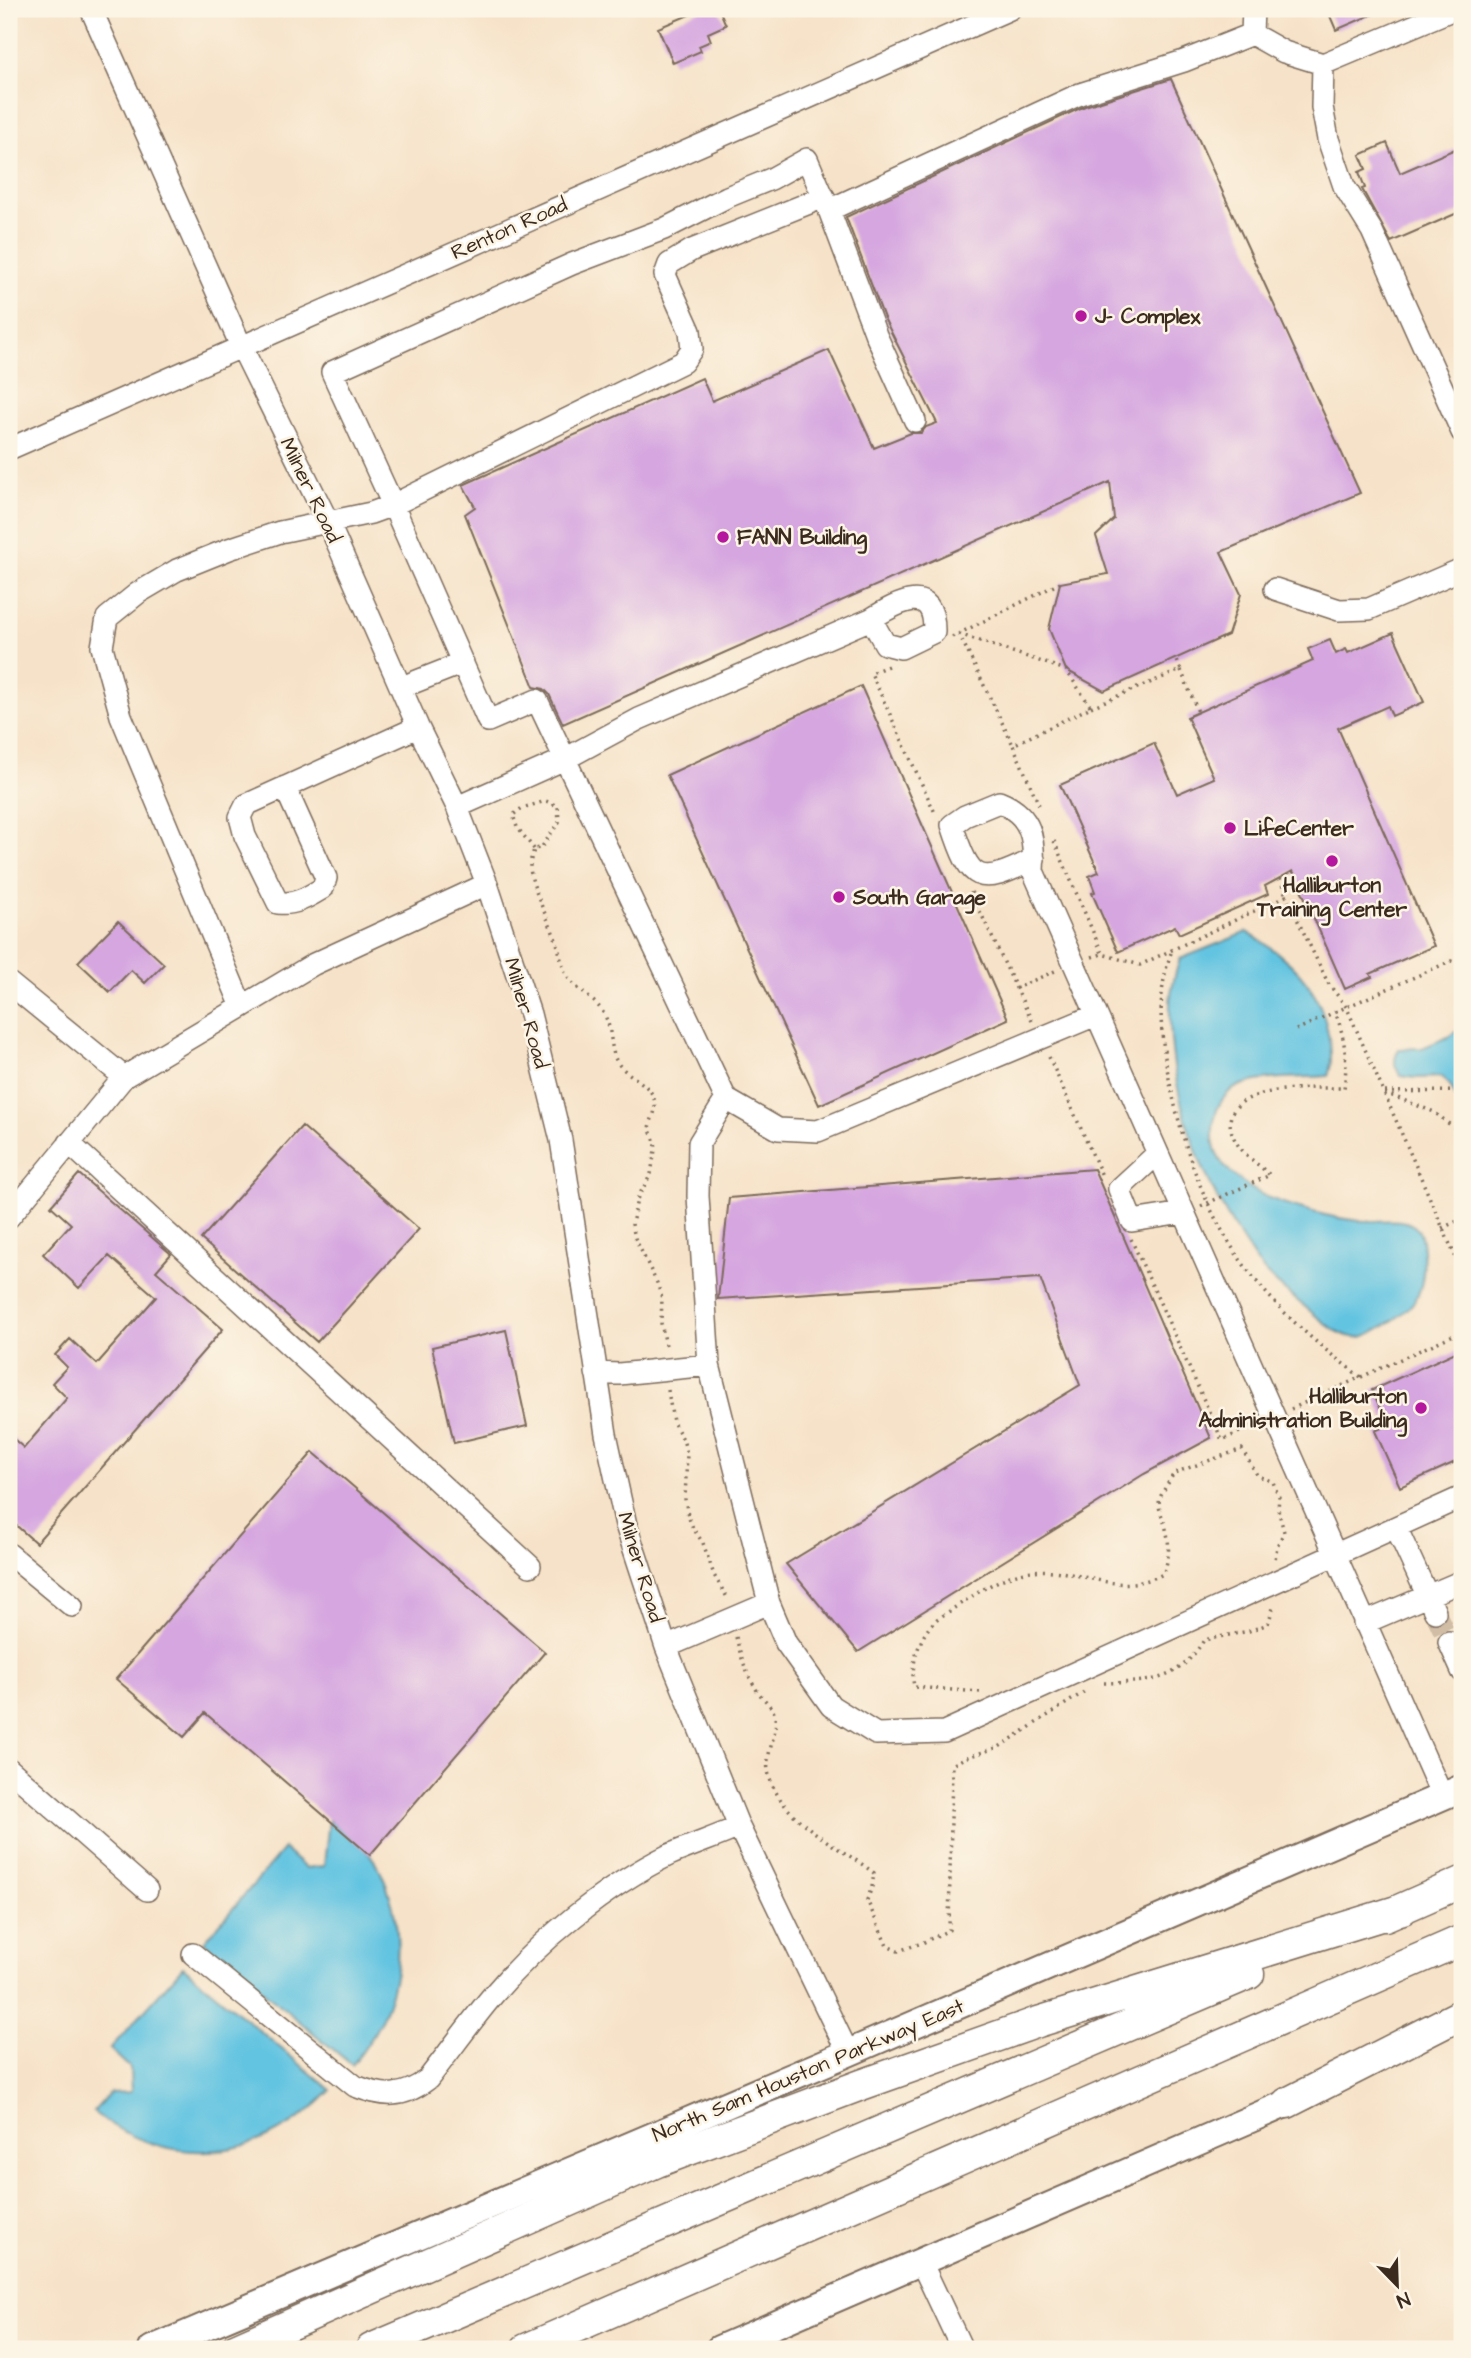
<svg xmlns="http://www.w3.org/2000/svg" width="1471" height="2358" font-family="'Architects Daughter',sans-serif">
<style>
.water{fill:#63c4e1;stroke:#4f7780;stroke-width:2}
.building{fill:#d5a6e0}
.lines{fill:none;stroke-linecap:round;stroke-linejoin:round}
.minor-tunnel{stroke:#d1bda6;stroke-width:21;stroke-dasharray:21 10;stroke-linecap:butt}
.minor-casing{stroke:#7c6a5a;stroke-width:24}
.major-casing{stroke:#7c6a5a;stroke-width:30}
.highway-casing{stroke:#7c6a5a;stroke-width:33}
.path{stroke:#7c6a5a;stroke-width:3.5;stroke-dasharray:2 5;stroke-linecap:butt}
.minor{stroke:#fff;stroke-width:21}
.major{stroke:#fff;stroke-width:26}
.highway{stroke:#fff;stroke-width:30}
.poi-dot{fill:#b5179e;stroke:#fcf5e5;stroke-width:2.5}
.labels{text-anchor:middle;stroke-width:5;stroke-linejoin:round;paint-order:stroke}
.street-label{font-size:21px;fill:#3b2a1e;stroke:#fcf5e5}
.poi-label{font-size:21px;font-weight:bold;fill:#3b2a1e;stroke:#fcf5e5;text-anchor:start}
</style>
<rect width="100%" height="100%" fill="#fcf5e5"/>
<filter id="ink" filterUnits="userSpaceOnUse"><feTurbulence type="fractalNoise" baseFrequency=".0143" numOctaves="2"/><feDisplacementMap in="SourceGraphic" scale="14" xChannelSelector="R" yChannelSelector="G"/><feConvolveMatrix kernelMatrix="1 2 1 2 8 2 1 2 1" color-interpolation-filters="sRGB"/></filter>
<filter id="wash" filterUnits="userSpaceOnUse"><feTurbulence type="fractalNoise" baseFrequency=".00686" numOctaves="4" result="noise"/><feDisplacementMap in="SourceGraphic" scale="28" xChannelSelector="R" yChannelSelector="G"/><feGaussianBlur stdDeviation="1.57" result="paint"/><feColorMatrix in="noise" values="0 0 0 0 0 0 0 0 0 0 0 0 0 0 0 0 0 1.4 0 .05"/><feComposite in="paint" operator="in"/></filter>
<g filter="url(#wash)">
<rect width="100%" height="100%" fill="#f6e2c8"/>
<path class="water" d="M1247,932C1288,957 1319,984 1328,1033C1331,1048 1333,1062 1328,1076C1302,1079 1248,1074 1228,1093C1213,1107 1209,1135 1217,1154C1223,1171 1253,1191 1269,1198C1297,1208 1343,1222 1372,1221C1385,1221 1403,1218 1414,1226C1422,1232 1422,1241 1423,1250C1426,1291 1418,1307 1382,1327C1374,1332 1363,1339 1353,1337C1334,1334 1318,1317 1304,1306C1290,1295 1276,1284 1264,1271C1253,1258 1244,1242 1234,1227C1193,1161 1169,1084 1170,1006C1170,990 1175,974 1180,959Z
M1462,1028V1110L1450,1085L1442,1077L1416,1078L1401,1076C1394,1067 1393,1060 1399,1049L1422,1048L1448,1037Z
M329,1819C342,1831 359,1842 370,1855C379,1865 385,1881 389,1893C409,1955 393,2016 352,2065L204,1942L284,1849L305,1868L324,1866Z
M183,1967L331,2090C264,2162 171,2172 93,2112L110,2093L131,2092L130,2068L110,2049Z"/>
<g id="blocks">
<path class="building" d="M703,9H719L726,25L708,33L711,41L699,46L701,51L673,63L658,28Z
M1327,9H1385L1336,30Z
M1171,79L1360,493L1221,552L1241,594L1228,635L1104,691L1066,670L1049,629L1060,583L1108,574L1096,536L1114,519L1110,482L563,724L549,694L544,689L534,687L465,514L475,507L463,485L702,378L712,401L829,350L874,448L911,433H921L926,427L937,423L884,318L846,217L1085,106Z
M1387,143L1400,173L1462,146V211L1391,242L1362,189L1365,188L1359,172L1366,169L1360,155Z
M1393,633L1424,702L1392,716L1388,706L1338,728L1434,946L1370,974L1372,977L1345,989L1293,871L1265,886L1268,894L1179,934L1175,926L1118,952L1092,893L1095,892L1089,876L1099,872L1060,785L1154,743L1177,794L1214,778L1187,717L1313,661L1308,649L1330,640L1336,654L1346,649L1348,653Z
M861,686L1008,1019L819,1105L667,775Z
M118,921L164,964L145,983L131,970L110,992L78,962Z
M302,1126L419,1229L317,1342L201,1239Z
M1094,1169L1211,1438L1144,1474L858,1652L786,1564L1080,1385L1040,1278L718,1299L729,1198Z
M79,1174L171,1254L156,1271L223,1329L36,1543L9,1519V1435L24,1448L67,1398L52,1383L67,1367L55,1355L70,1339L97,1364L156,1297L109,1256L79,1288L43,1254L71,1224L51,1206Z
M506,1330L527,1426L454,1443L432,1347Z
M1462,1349V1459L1400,1487L1375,1431L1388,1425L1372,1390Z
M313,1452L545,1652L370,1855L205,1713L184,1737L116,1679Z"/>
</g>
</g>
<g filter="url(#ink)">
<use href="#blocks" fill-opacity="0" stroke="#7c6a5a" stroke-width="2"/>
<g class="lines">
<path class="minor-tunnel" d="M1435,1612L1449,1642"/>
<defs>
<path id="minor" d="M91,9L241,346L328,522L418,727L457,807L487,884L530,1014L561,1140L606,1434L626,1525L666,1647L739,1827L848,2053
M1252,34L1253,9
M1323,64L1322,107L1328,139L1344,186L1372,231L1462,432
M829,210L876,335L915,421
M9,449L1010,9
M1275,589L1339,610L1369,609L1462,569
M871,619C897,603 935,581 934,632L901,648L885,644L871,619L639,719L565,759L726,1099L778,1129L818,1131L1096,1015
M402,687L463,663
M285,787L326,878L323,888C308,897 296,905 278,903L245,836L240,817L246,805L418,727
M457,807L565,759L537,700L488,721L393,505L683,362L692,349L690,331L665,275L669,264L692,250L824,197
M1034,859C978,887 971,883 952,825L965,816L999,802C1032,815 1035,839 1033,871L1442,1796
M9,983L124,1077
M242,1007L121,716L102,647L107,618L138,593L177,570L229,549L280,532L371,513L393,505L332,372L572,264L664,229L727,197L771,179L807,159L829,210L1080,94L1184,61L1252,34L1284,52L1323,64L1454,9
M726,1099L699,1143L698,1196L709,1365L769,1603
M69,1143L530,1566
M1157,1154L1119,1189L1132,1221L1183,1213
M9,1217L124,1077L314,964L487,884
M596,1373L619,1374L709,1365
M1396,1527L1435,1612
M9,1554L72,1606
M1364,1623L1460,1582L1462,1584
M1449,1642L1462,1671
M666,1647L769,1603L786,1643L831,1706L876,1734L944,1732L1462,1497
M9,1769L147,1890
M193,1954L355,2086C383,2097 403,2099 428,2079C450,2051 471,2021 494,1994C539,1941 606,1886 669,1855C692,1845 716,1837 739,1827
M921,2262L962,2349"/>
<path id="major" d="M152,2349L848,2053L1462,1788
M719,2349L1306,2095"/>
<path id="highway" d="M1385,1916L1462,1882
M1287,2103L1462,2014
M235,2349L657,2162L861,2085L1038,2022L1403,1909
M371,2349L1249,1974
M526,2349L1462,1940"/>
</defs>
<use href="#minor" class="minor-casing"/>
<use href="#major" class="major-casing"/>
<use href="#highway" class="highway-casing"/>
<path class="path" d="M959,634L1066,670L1091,707L1013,745L1039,805
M959,634L1013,745
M952,637L1060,583
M888,666L871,673L936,815
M1181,670L1198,712
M1091,707L1181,670L1176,658
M1054,841L1102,953
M534,849L517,827L513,815L522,808L546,801L558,806L559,822L541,848L534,849C533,854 530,860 530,865C530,886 549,920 556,940C560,952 561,965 567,976C578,993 598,999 606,1018C612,1031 610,1047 616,1060C625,1078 657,1083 655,1108C655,1114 650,1122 649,1128L656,1144L651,1174L637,1199L632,1224L635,1238L657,1283L662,1298L661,1323L667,1350
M1280,878L1286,896
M971,892L1016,988
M1171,953C1155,998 1161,1042 1171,1088C1200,1222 1251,1297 1361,1377
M1092,957L1102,954L1140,965L1286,896L1328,983L1347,1008L1462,1272
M1032,1021L1016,988L1055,971
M1296,1030L1335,1012
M1049,1057L1103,1178
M1385,1092L1462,1091
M1385,1093L1434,1112L1462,1134
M1201,1206L1270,1175C1259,1165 1242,1154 1235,1140C1206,1083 1314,1088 1344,1088C1348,1062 1345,1036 1335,1012L1451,961L1462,964
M1442,1228L1462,1219
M1131,1239L1222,1440L1256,1425
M668,1390L673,1422L683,1439L687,1454L685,1499L688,1516L693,1528L703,1543L714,1575L728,1599
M1291,1409L1462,1331
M736,1637C741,1657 746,1674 758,1692C763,1699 771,1705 774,1713C780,1732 765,1752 768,1771C778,1820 838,1845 874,1873L872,1887L867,1900L887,1946L898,1951L922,1943L949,1930L952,1765L964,1758L999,1747L1084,1692
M1104,1683C1150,1682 1177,1683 1204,1640L1249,1631L1268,1624L1274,1605
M980,1692L914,1687C910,1666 919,1637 934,1622C938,1617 946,1614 951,1610C976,1594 1002,1574 1032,1571C1079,1566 1114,1599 1163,1574C1170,1558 1170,1542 1165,1525C1162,1515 1157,1508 1160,1498C1163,1490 1170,1481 1174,1473L1242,1449L1257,1475L1273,1482L1279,1497L1278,1509L1284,1532L1277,1546L1275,1560"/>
<use href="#minor" class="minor"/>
<use href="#major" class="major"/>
<use href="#highway" class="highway"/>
</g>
</g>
<g class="poi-dot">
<circle cx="1081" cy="316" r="7"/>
<circle cx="723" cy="537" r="7"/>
<circle cx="1230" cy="828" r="7"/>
<circle cx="1332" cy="861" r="7"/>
<circle cx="839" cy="897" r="7"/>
<circle cx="1421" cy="1408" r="7"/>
</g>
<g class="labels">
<g class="street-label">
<text transform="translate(509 228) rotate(-24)" y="7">Renton Road</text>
<text transform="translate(311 490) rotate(64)" y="7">Milner Road</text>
<text transform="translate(527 1013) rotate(74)" y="7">Milner Road</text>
<text transform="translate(641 1567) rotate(73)" y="7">Milner Road</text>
<text transform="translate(808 2070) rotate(-23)" y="7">North Sam Houston Parkway East</text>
</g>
<g class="poi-label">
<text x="1095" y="323">J- Complex</text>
<text x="737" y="544">FANN Building</text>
<text x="1244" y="835">LifeCenter</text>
<text x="1332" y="892" text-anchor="middle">Halliburton<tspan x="1332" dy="24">Training Center</tspan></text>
<text x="853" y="904">South Garage</text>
<text x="1407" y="1403" text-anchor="end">Halliburton<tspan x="1407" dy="24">Administration Building</tspan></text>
</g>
</g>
<rect width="1471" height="2358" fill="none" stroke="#fcf5e5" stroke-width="35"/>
<g transform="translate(1397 2285) rotate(157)" stroke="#fcf5e5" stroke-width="5" paint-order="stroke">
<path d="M0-5L12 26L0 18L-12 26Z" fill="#3b2a1e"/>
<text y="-10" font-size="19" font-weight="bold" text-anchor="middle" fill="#3b2a1e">N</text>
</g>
</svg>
